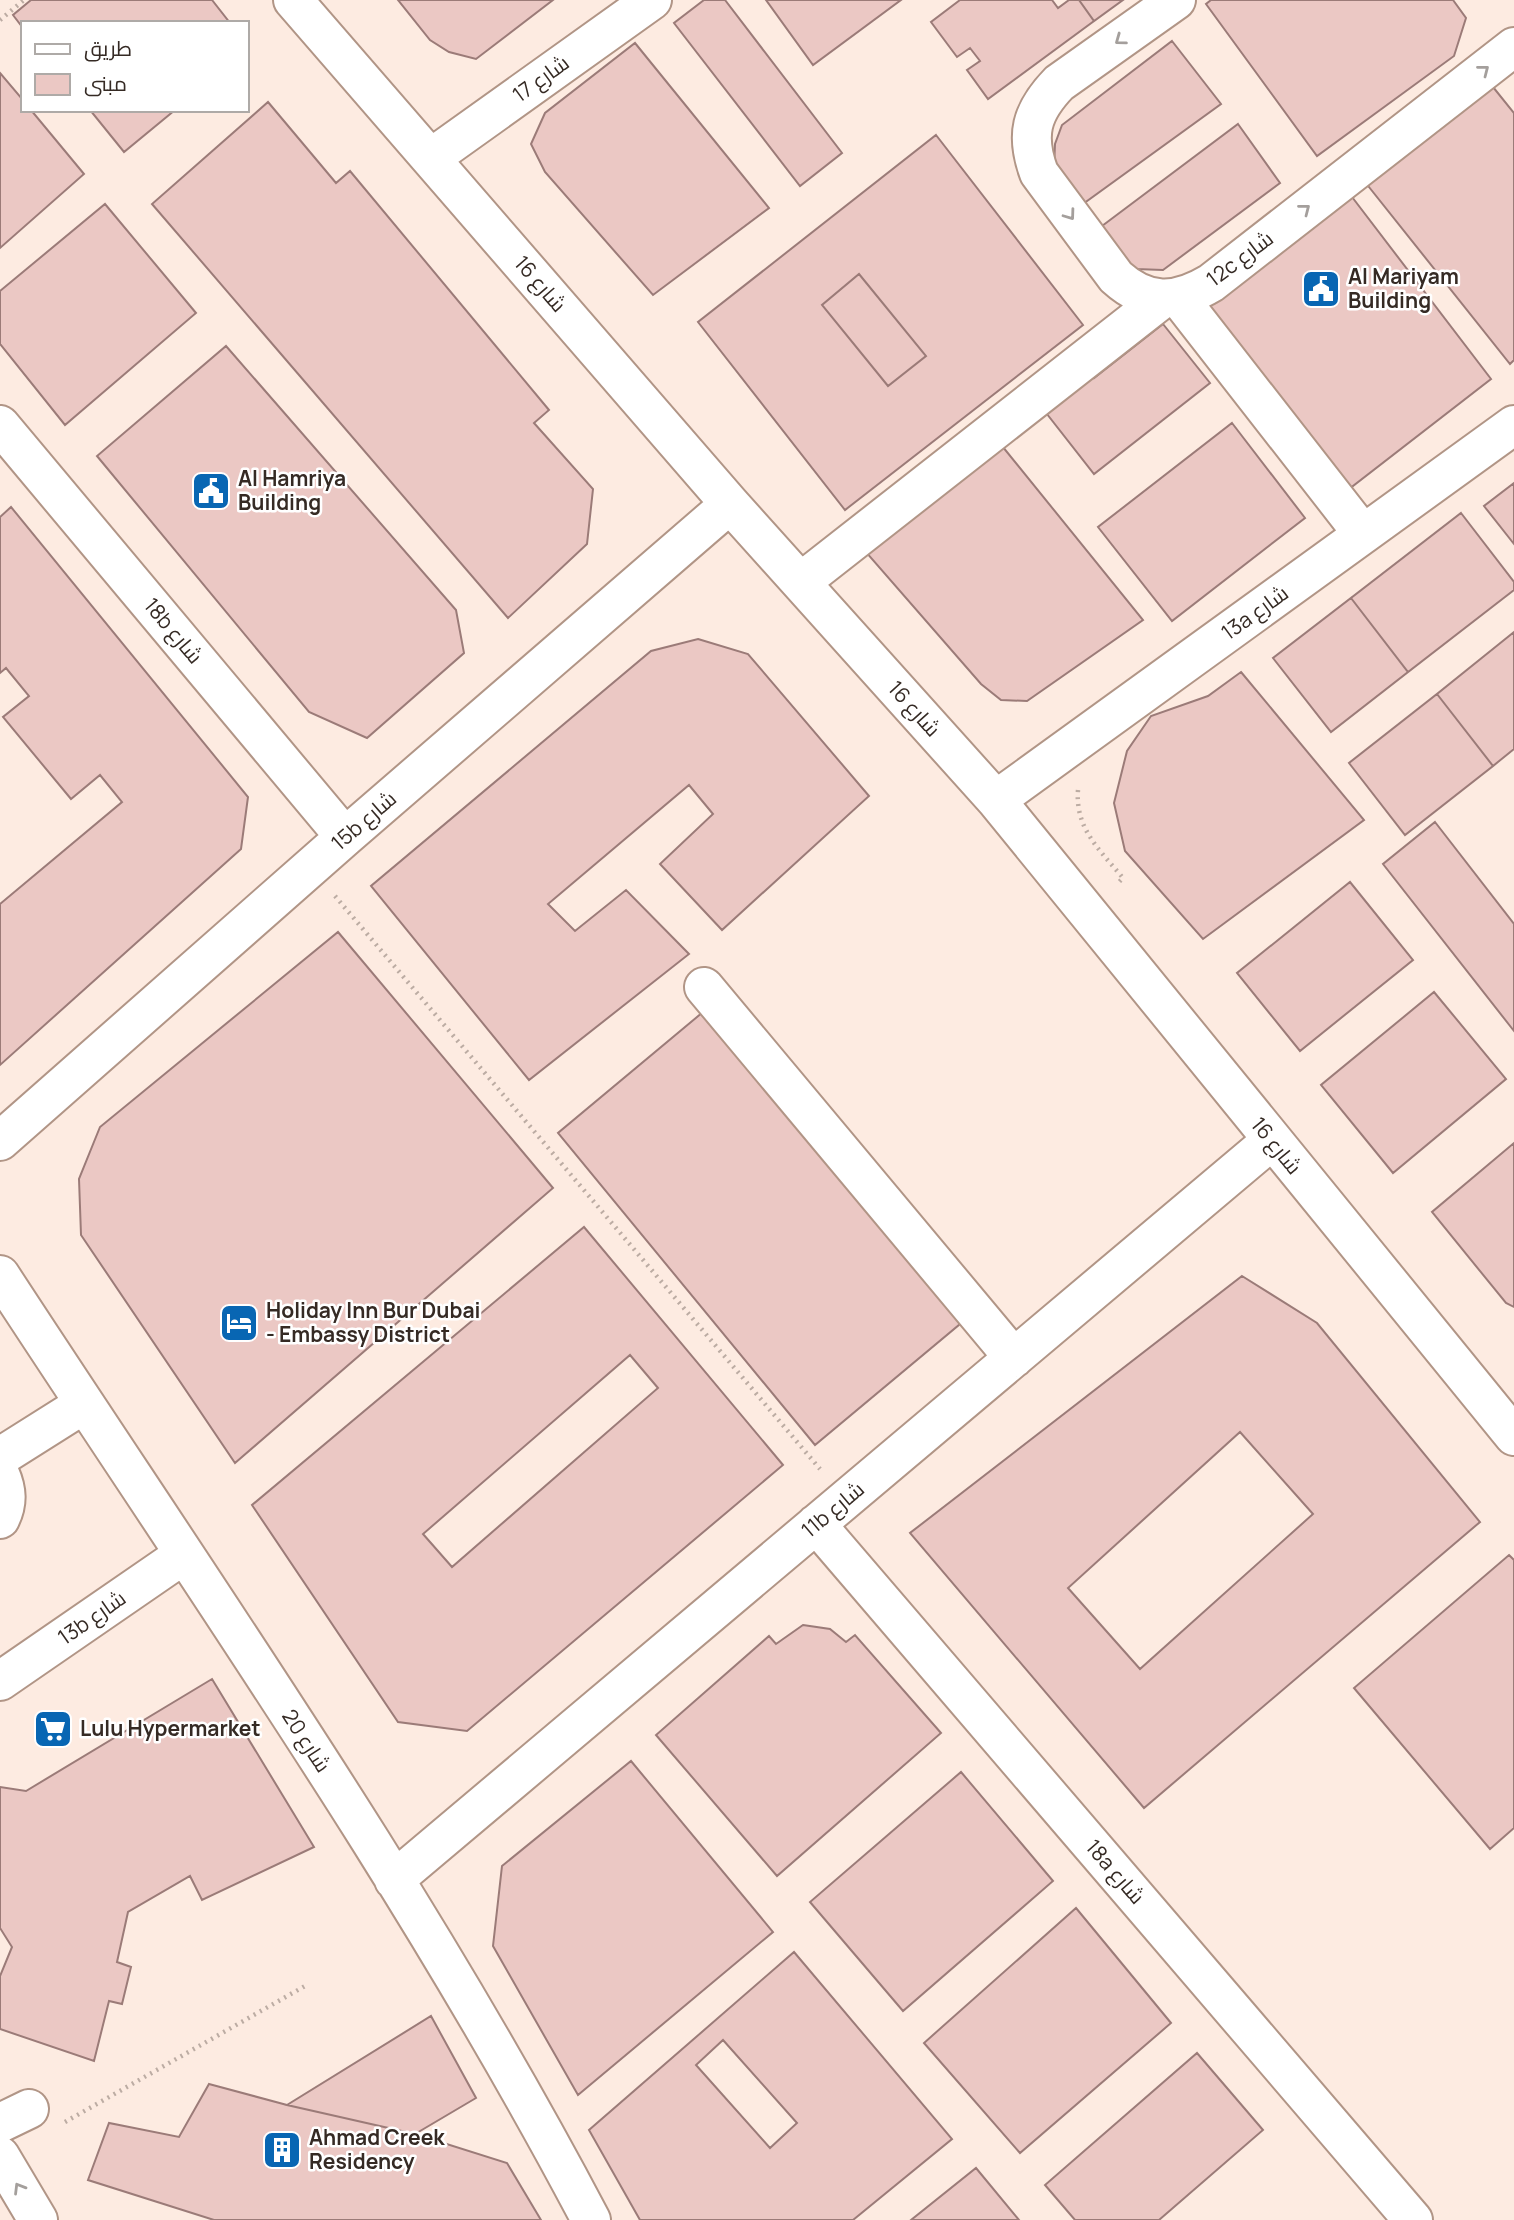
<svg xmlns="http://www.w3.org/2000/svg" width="1514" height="2220" font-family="Manrope,Cairo,sans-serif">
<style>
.building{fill:#ebc8c4;stroke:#9b7b78;stroke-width:2;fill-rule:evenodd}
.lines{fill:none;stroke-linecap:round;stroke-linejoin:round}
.minor-casing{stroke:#b19586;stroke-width:42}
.path{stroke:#bcaca3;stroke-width:4.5;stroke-dasharray:2 5;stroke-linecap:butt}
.minor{stroke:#fff;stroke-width:38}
.oneway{stroke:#a49f9c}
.labels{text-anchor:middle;stroke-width:5;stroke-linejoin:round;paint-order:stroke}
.street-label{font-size:21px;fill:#352a24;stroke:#fff}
.poi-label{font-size:21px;font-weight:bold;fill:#352a24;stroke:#fff;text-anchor:start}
</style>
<rect width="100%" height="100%" fill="#fdebe1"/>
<path class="building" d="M31,0H212L230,23H23V28L13,15Z
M398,0H553L476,59L449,52L430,40Z
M704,0H725L842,153L800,186L674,23Z
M766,0H901L813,65Z
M960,0H1052L1058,8L1069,0H1079L1094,21L988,99L967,70L980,61L970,48L957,57L931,22Z
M1079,0H1123L1094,21Z
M1211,0H1453L1466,18L1454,56L1317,156L1206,4Z
M1172,41L1221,104L1076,209L1054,168L1055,144L1062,125Z
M635,43L769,208L653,295L545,172L531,144L545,113Z
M0,73L23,100V110H31L84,174L0,248Z
M1489,82L1514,113V360L1510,364L1365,182Z
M268,102L336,183L350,171L549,410L534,423L593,489L587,544L508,618L152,204Z
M90,110H175L124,152Z
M1238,124L1280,183L1163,270L1136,269L1094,232Z
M936,135L1083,325L845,510L698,322ZM859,274L926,356L888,386L822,305Z
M1349,193L1491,379L1340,496L1197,310Z
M105,204L196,313L65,425L0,344V291Z
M859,274L926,356L888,386L822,305Z
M1163,324L1210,383L1094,474L1036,400L1082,364L1094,378Z
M226,346L456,610L464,653L367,738L309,712L97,456Z
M1232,423L1305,518L1172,621L1098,527Z
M994,436L1143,620L1027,701L1001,700L981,684L858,543Z
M1514,483V544L1484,506Z
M11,507L248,797L241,849L0,1065V904L122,802L100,775L71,799L3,717L29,696L6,668L0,673V517Z
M1461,513L1514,582V590L1408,672L1351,598Z
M1351,598L1408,672L1331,732L1273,658Z
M1514,632V749L1493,766L1437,694Z
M698,639L748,654L869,796L722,930L660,864L713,814L689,785L548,904L575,931L626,890L689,954L529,1080L371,886L651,651Z
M1241,672L1364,820L1203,939L1125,851L1114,803L1127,751L1151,716L1208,696Z
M1437,694L1493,766L1405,835L1349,763Z
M1435,822L1514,924V1031L1383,864Z
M1350,882L1413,960L1300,1051L1237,973Z
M338,932L553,1188L235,1463L81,1235L79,1179L100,1127Z
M1434,992L1506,1079L1393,1173L1321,1085Z
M709,1007L966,1319L815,1445L558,1133Z
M1514,1143V1307L1506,1303L1432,1212Z
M584,1227L783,1465L467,1731L398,1722L252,1505ZM630,1355L658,1388L452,1567L423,1534Z
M1242,1276L1317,1323L1480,1522L1144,1808L910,1533ZM1240,1432L1313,1514L1140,1669L1068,1588Z
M1509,1555L1514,1560V1828L1490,1849L1354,1688Z
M803,1625L830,1629L846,1642L855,1635L941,1733L777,1876L656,1735L769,1636L776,1644Z
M212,1679L314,1847L202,1900L190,1876L128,1912L117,1962L131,1967L122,2004L109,2001L94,2061L0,2029V1976L12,1947L0,1928V1787L26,1791Z
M631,1761L773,1932L578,2095L493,1946L502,1866Z
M961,1772L1053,1881L903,2011L810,1902Z
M1076,1908L1171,2023L1020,2153L924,2043Z
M794,1952L952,2139L853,2220H640L589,2130ZM723,2040L797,2123L770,2148L696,2065Z
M431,2016L476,2098L415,2134L287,2105Z
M1197,2053L1263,2130L1159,2220H1075L1045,2185Z
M209,2084L287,2105L415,2134L507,2163L541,2220H214L88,2180L109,2123L179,2137Z
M976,2168L1019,2220H911Z"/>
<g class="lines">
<defs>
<path id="minor" d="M293,0L730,504L996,800L1514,1436
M1176,0L1059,83C1031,112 1025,135 1039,173L1116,277C1147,305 1176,304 1211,283L1514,47
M431,158L652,0
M1179,298L1363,534
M0,425L345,837
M801,582L1162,299
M996,800L1514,425
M704,987L1014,1358
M0,1141L345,837L730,504
M0,1275C203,1586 418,1891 591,2220
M0,1457L84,1404
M0,1474C7,1490 8,1503 0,1519
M816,1524L1413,2220
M0,1681L183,1555
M394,1880L1271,1141
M0,2123L29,2109
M0,2156L38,2220"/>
</defs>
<use href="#minor" class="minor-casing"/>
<path class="path" d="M0,20L24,0
M1078,790C1075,829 1100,850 1123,878L1116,885
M335,896L820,1469
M65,2122L305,1986"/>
<use href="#minor" class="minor"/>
</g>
<defs><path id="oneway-chevron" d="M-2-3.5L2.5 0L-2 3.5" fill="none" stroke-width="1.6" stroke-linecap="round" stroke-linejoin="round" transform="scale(1.75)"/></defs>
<g class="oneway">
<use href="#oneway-chevron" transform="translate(1120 40) rotate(144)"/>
<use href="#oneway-chevron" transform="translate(1484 70) rotate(-38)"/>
<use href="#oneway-chevron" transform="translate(1305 209) rotate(-38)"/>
<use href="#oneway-chevron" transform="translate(1070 215) rotate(54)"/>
<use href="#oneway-chevron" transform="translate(19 2188) rotate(-121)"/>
</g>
<defs>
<symbol id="civic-square" viewBox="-11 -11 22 22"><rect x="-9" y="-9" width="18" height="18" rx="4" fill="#0866b3" stroke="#fff"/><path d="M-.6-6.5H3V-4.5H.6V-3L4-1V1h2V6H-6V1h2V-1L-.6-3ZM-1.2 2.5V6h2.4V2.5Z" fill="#fff"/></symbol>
<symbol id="hotel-square" viewBox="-11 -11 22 22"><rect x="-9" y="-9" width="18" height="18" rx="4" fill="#0866b3" stroke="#fff"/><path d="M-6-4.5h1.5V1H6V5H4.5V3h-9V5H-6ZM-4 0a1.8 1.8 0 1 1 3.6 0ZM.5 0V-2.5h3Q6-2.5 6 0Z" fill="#fff"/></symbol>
<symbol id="supermarket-square" viewBox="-11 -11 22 22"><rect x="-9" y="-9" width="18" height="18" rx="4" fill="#0866b3" stroke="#fff"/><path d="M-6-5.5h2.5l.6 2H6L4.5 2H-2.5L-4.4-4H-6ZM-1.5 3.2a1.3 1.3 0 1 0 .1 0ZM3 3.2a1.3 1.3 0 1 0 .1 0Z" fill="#fff"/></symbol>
<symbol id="building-square" viewBox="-11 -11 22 22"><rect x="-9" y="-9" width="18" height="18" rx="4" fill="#0866b3" stroke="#fff"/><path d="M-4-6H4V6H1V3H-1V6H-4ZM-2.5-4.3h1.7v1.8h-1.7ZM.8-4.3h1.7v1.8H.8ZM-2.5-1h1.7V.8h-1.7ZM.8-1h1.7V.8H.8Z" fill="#fff"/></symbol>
</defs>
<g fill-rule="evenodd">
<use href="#civic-square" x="1299" y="267" width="44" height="44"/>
<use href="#civic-square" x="189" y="469" width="44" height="44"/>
<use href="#hotel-square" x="217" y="1301" width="44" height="44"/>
<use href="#supermarket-square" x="31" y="1707" width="44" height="44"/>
<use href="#building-square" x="260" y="2128" width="44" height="44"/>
</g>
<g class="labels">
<g class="street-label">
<text transform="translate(541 79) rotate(-36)" y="7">شارع 17</text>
<text transform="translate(1240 259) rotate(-37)" y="7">12c شارع</text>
<text transform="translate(540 284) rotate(49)" y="7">شارع 16</text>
<text transform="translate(1255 613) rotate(-36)" y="7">13a شارع</text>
<text transform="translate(173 631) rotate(50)" y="7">18b شارع</text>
<text transform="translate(914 709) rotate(48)" y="7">شارع 16</text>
<text transform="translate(364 821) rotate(-41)" y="7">15b شارع</text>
<text transform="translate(1276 1146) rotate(51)" y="7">شارع 16</text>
<text transform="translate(833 1510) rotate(-40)" y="7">11b شارع</text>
<text transform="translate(92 1618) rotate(-35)" y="7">13b شارع</text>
<text transform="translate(306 1741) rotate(57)" y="7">شارع 20</text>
<text transform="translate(1115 1872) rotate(49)" y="7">18a شارع</text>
</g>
<g class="poi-label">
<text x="1348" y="284">Al Mariyam<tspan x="1348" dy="24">Building</tspan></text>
<text x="238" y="486">Al Hamriya<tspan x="238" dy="24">Building</tspan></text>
<text x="266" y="1318">Holiday Inn Bur Dubai<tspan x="266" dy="24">- Embassy District</tspan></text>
<text x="80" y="1736">Lulu Hypermarket</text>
<text x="309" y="2145">Ahmad Creek<tspan x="309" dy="24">Residency</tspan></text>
</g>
</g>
<rect x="21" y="21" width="228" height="91" fill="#ffffff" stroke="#aeaaa7" stroke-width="2"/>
<rect x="35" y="44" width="35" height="10" fill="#ffffff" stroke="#aeaaa7" stroke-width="2"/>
<text x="84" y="56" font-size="21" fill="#352a24">طريق</text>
<rect x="35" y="74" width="35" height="21" fill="#ebc8c4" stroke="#aeaaa7" stroke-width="2"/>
<text x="84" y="91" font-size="21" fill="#352a24">مبنى</text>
</svg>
